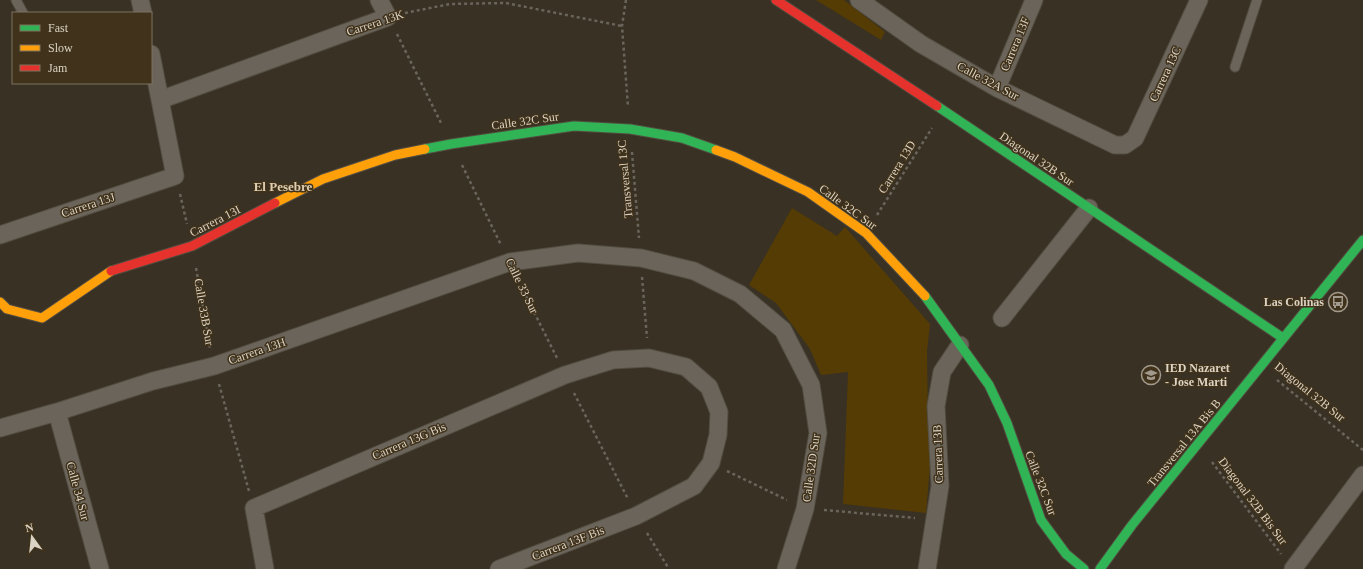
<svg xmlns="http://www.w3.org/2000/svg" width="1363" height="569" font-family="Georgia,serif">
<style>
.green{fill:#553c05}
.lines{fill:none;stroke-linecap:round;stroke-linejoin:round}
.lane-casing{stroke:#534d41;stroke-width:11}
.street-casing{stroke:#534d41;stroke-width:19}
.fast-casing{stroke:#534d41;stroke-width:11}
.slow-casing{stroke:#534d41;stroke-width:11}
.jam-casing{stroke:#534d41;stroke-width:11}
.path{stroke:#6a655c;stroke-width:2.5;stroke-dasharray:3 3;stroke-linecap:butt}
.lane{stroke:#6a645a;stroke-width:9}
.street{stroke:#6a645a;stroke-width:17}
.fast{stroke:#30b455;stroke-width:9}
.slow{stroke:#ff9f0a;stroke-width:9}
.jam{stroke:#e5322d;stroke-width:9}
.labels{text-anchor:middle;stroke-width:3;stroke-linejoin:round;paint-order:stroke}
.street-label{font-size:12px;fill:#dbd3c4;stroke:#41331b}
.poi-label{font-size:12px;font-weight:bold;fill:#dbd3c4;stroke:#41331b;text-anchor:end}
.neighbourhood-label{font-size:13px;font-weight:bold;fill:#dfceb1;stroke:#41331b}
</style>
<rect width="100%" height="100%" fill="#393123"/>
<path class="green" d="M816,0H844L885,32L881,40Z
M792,208L837,236L845,227L930,324L927,351L928,427L930,466L926,513L843,504L848,372L821,375L810,349L776,303L749,285Z"/>
<g class="lines">
<defs>
<path id="lane" d="M16,0L23,13
M1235,67L1257,0"/>
<path id="street" d="M140,0L143,13
M859,0L921,44L997,88L1115,145H1125L1135,138L1199,0
M997,88L1034,0
M160,100L388,17L379,0
M0,235L175,176L151,54
M1002,318L1089,208
M57,412L100,569
M0,428L57,412L153,381L214,366L510,262L578,253L641,258L694,271L740,294L783,330L811,385L818,433L805,509L786,569
M265,569L254,508L565,375L613,360L649,358L686,367L709,387L719,412L718,435L711,463L694,486L636,516L499,569
M927,569L940,486L936,406L942,372L960,345
M1293,569L1363,475"/>
<path id="fast" d="M937,106L1283,338
M425,149L451,144L574,126L630,129L682,138L716,150
M925,296L989,385L1007,423L1041,520L1066,554L1084,569
M1100,569L1132,525L1363,240"/>
<path id="slow" d="M716,150L735,157L808,192L866,233L925,296
M275,203L323,179L395,155L425,149
M0,302L7,309L42,318L111,271"/>
<path id="jam" d="M776,0L937,106
M111,271L192,246L275,203"/>
</defs>
<use href="#lane" class="lane-casing"/>
<use href="#street" class="street-casing"/>
<use href="#fast" class="fast-casing"/>
<use href="#slow" class="slow-casing"/>
<use href="#jam" class="jam-casing"/>
<path class="path" d="M626,0L622,26L628,107
M405,13L450,4L506,3L622,26
M397,34L442,125
M632,152L639,238
M462,165L501,245
M180,194L187,224
M877,215L932,128
M196,268L210,348
M642,277L647,338
M518,280L557,358
M1277,380L1363,450
M219,384L249,491
M574,393L628,499
M1212,462L1281,554
M727,471L787,500
M824,510L915,518
M647,533L669,569"/>
<use href="#lane" class="lane"/>
<use href="#street" class="street"/>
<use href="#fast" class="fast"/>
<use href="#slow" class="slow"/>
<use href="#jam" class="jam"/>
</g>
<defs>
<symbol id="bus-ring" viewBox="-11 -11 22 22"><circle r="9.5" fill="#41331b" stroke="#a29a8c" stroke-width="1.5"/><path d="M-5-6H5V4H4V6H2V4H-2V6H-4V4H-5ZM-3.5-4V0h7V-4ZM-3.5 1.2v1.5H-2V1.2ZM2 1.2v1.5H3.5V1.2Z" fill="#a29a8c"/></symbol>
<symbol id="school-ring" viewBox="-11 -11 22 22"><circle r="9.5" fill="#41331b" stroke="#a29a8c" stroke-width="1.5"/><path d="M0-5L7-2L0 1L-7-2ZM-4 1L0 2.5L4 1V4Q0 6-4 4Z" fill="#a29a8c"/></symbol>
</defs>
<g fill-rule="evenodd">
<use href="#bus-ring" x="1327" y="291" width="22" height="22"/>
<use href="#school-ring" x="1140" y="364" width="22" height="22"/>
</g>
<g class="labels">
<g class="street-label">
<text transform="translate(375 23) rotate(-18)" y="4">Carrera 13K</text>
<text transform="translate(1015 44) rotate(-67)" y="4">Carrera 13F</text>
<text transform="translate(1165 74) rotate(-65)" y="4">Carrera 13C</text>
<text transform="translate(988 81) rotate(28)" y="4">Calle 32A Sur</text>
<text transform="translate(525 121) rotate(-8)" y="4">Calle 32C Sur</text>
<text transform="translate(1037 159) rotate(34)" y="4">Diagonal 32B Sur</text>
<text transform="translate(897 167) rotate(-58)" y="4">Carrera 13D</text>
<text transform="translate(625 179) rotate(-95)" y="4">Transversal 13C</text>
<text transform="translate(88 205) rotate(-18)" y="4">Carrera 13J</text>
<text transform="translate(848 207) rotate(36)" y="4">Calle 32C Sur</text>
<text transform="translate(215 221) rotate(-27)" y="4">Carrera 13I</text>
<text transform="translate(522 286) rotate(64)" y="4">Calle 33 Sur</text>
<text transform="translate(204 312) rotate(80)" y="4">Calle 33B Sur</text>
<text transform="translate(257 351) rotate(-19)" y="4">Carrera 13H</text>
<text transform="translate(1310 392) rotate(39)" y="4">Diagonal 32B Sur</text>
<text transform="translate(409 441) rotate(-23)" y="4">Carrera 13G Bis</text>
<text transform="translate(1184 443) rotate(-51)" y="4">Transversal 13A Bis B</text>
<text transform="translate(938 454) rotate(-92)" y="4">Carrera 13B</text>
<text transform="translate(811 468) rotate(-82)" y="4">Calle 32D Sur</text>
<text transform="translate(1041 483) rotate(69)" y="4">Calle 32C Sur</text>
<text transform="translate(78 491) rotate(75)" y="4">Calle 34 Sur</text>
<text transform="translate(1253 501) rotate(53)" y="4">Diagonal 32B Bis Sur</text>
<text transform="translate(568 543) rotate(-21)" y="4">Carrera 13F Bis</text>
</g>
<g class="poi-label">
<text x="1324" y="306">Las Colinas</text>
<text x="1165" y="372" text-anchor="start">IED Nazaret<tspan x="1165" dy="14">- Jose Marti</tspan></text>
</g>
<g class="neighbourhood-label">
<text x="283" y="191">El Pesebre</text>
</g>
</g>
<rect x="12" y="12" width="140" height="72" fill="#41331b" stroke="#7f735f"/>
<rect x="20" y="25" width="20" height="6" fill="#30b455" stroke="#7f735f"/>
<text x="48" y="32" font-size="12" fill="#dbd3c4">Fast</text>
<rect x="20" y="45" width="20" height="6" fill="#ff9f0a" stroke="#7f735f"/>
<text x="48" y="52" font-size="12" fill="#dbd3c4">Slow</text>
<rect x="20" y="65" width="20" height="6" fill="#e5322d" stroke="#7f735f"/>
<text x="48" y="72" font-size="12" fill="#dbd3c4">Jam</text>
<g transform="translate(32 537) rotate(345)" stroke="#41331b" stroke-width="3" paint-order="stroke">
<path d="M0-3L7 15L0 10L-7 15Z" fill="#dbd3c4"/>
<text y="-6" font-size="11" font-weight="bold" text-anchor="middle" fill="#dbd3c4">N</text>
</g>
</svg>
